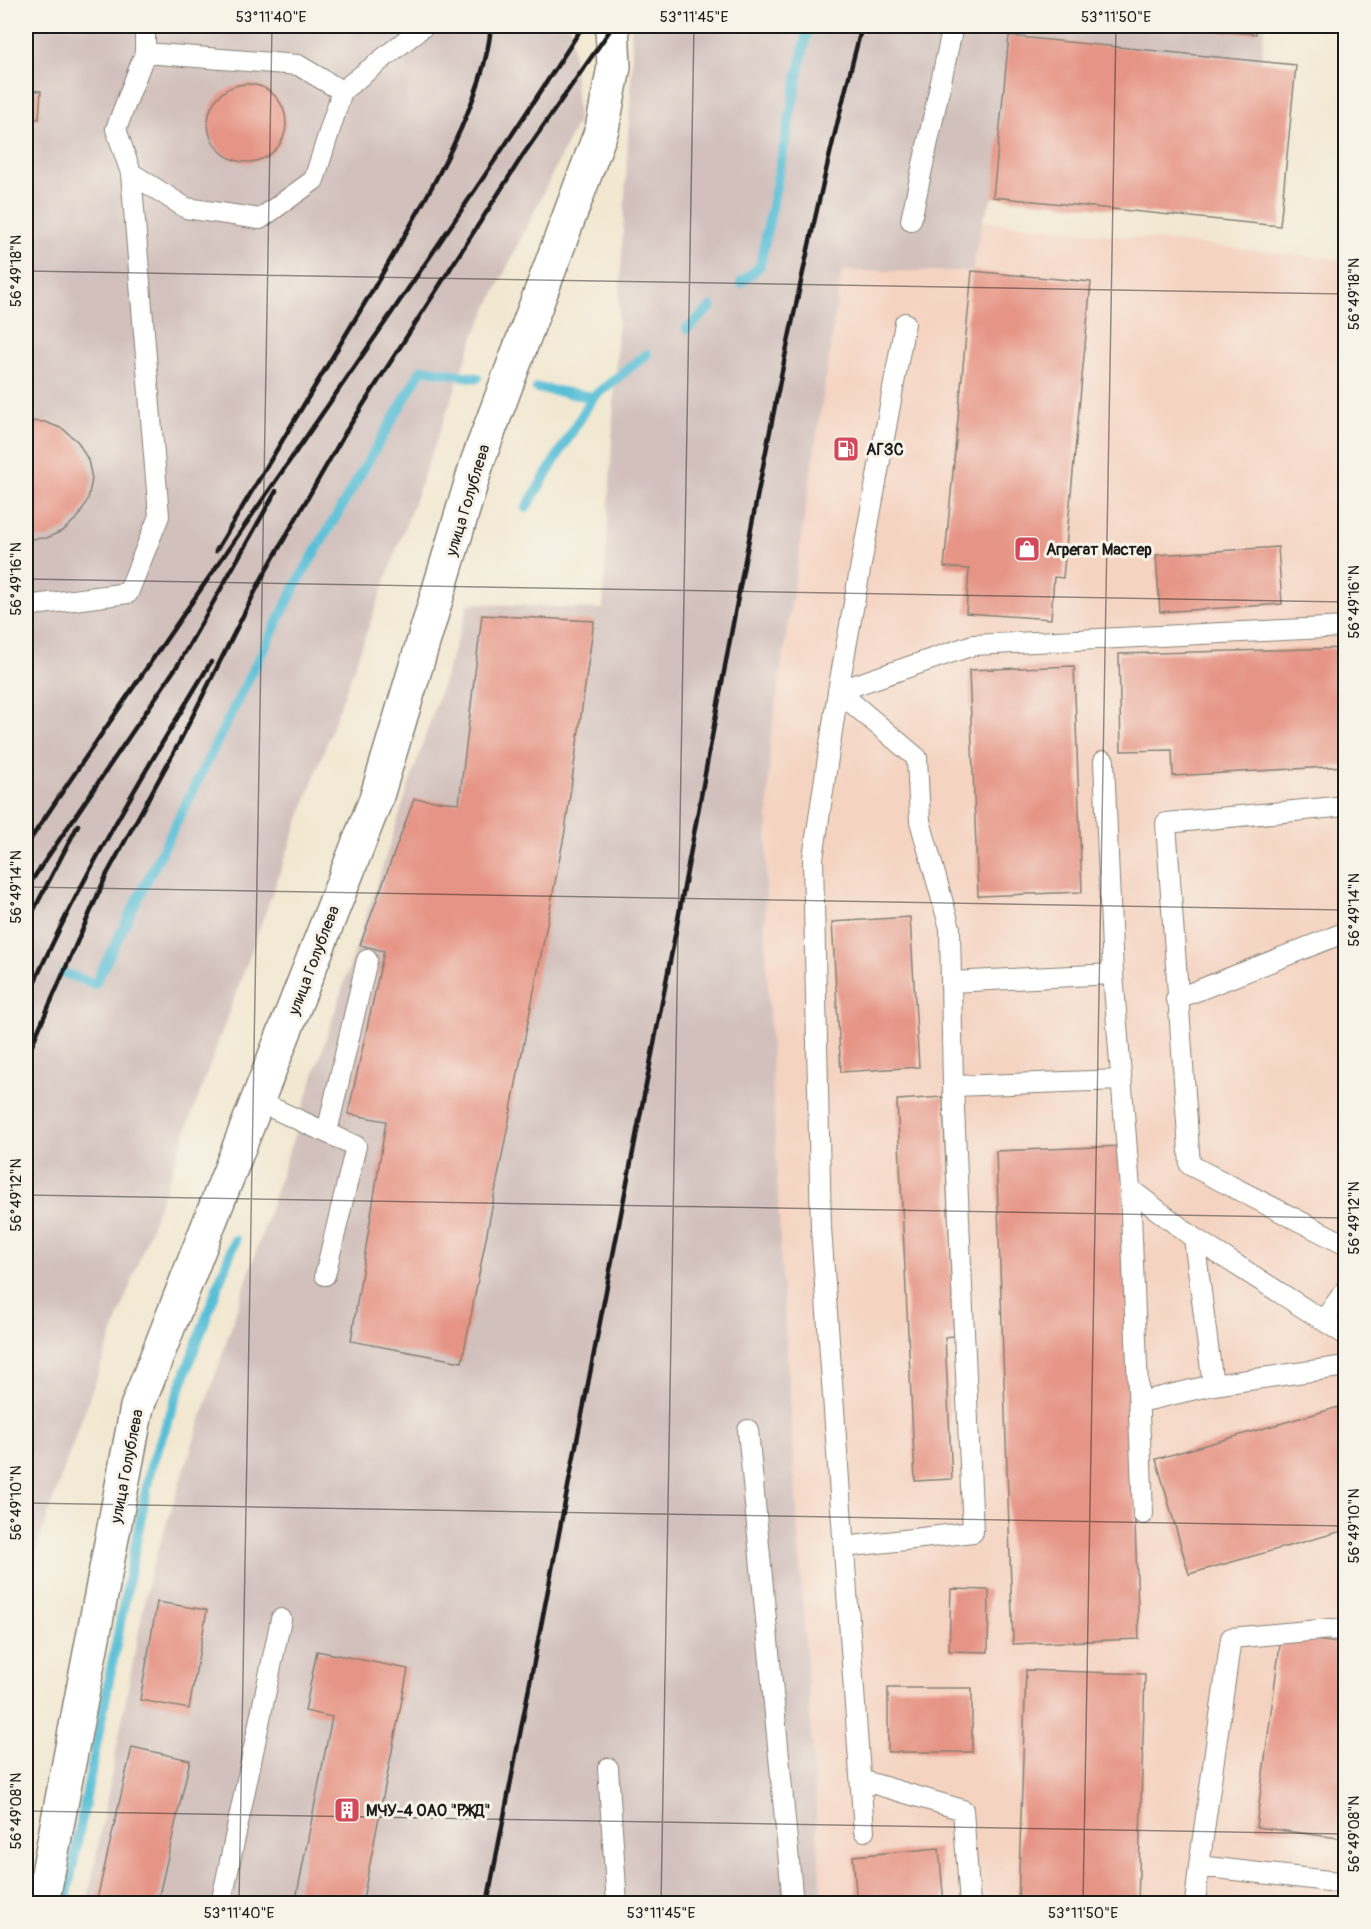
<svg xmlns="http://www.w3.org/2000/svg" width="1371" height="1929" font-family="Pangolin,sans-serif">
<style>
.built{fill:#f5d3c1}
.industrial{fill:#d1c0bc}
.lines{fill:none;stroke-linecap:round;stroke-linejoin:round}
.stream{stroke:#59bfd7;stroke-width:10}
.building{fill:#e69485}
.lane-casing{stroke:#878276;stroke-width:22}
.street-casing{stroke:#878276;stroke-width:36}
.lane{stroke:#fff;stroke-width:20}
.street{stroke:#fff;stroke-width:33}
.rail{stroke:#1c1c1c;stroke-width:4.5}
.ticks{fill:none;stroke:#1c1c1c;stroke-width:1.5;stroke-opacity:0.45}
.labels{text-anchor:middle;stroke-width:6;stroke-linejoin:round;paint-order:stroke}
.poi-label{font-size:16px;font-weight:bold;fill:#1c1c1c;stroke:#f7f3e8;text-anchor:start}
.street-label{font-size:16px;fill:#1c1c1c;stroke:#f7f3e8}
.neatline{fill:none;stroke:#1c1c1c;stroke-width:2}
.ticks-label{font-size:15px;text-anchor:middle;fill:#1c1c1c}
</style>
<rect width="100%" height="100%" fill="#f7f3e8"/>
<filter id="ink" filterUnits="userSpaceOnUse"><feTurbulence type="fractalNoise" baseFrequency=".0167" numOctaves="2"/><feDisplacementMap in="SourceGraphic" scale="12" xChannelSelector="R" yChannelSelector="G"/><feConvolveMatrix kernelMatrix="1 2 1 2 8 2 1 2 1" color-interpolation-filters="sRGB"/></filter>
<filter id="wash" filterUnits="userSpaceOnUse"><feTurbulence type="fractalNoise" baseFrequency=".008" numOctaves="4" result="noise"/><feDisplacementMap in="SourceGraphic" scale="24" xChannelSelector="R" yChannelSelector="G"/><feGaussianBlur stdDeviation="1.35" result="paint"/><feColorMatrix in="noise" values="0 0 0 0 0 0 0 0 0 0 0 0 0 0 0 0 0 1.4 0 .05"/><feComposite in="paint" operator="in"/></filter>
<g filter="url(#wash)">
<rect width="100%" height="100%" fill="#f2e8d1"/>
<path class="built" d="M982,221L1345,260V1903L822,1904L781,1259L765,926L770,743L842,271H972Z"/>
<path class="industrial" d="M26,26H571L578,121L475,334L73,1443L36,1550L26,1611Z
M631,26H1265L1261,61L1009,36L993,197L982,221L972,271H842L770,743L765,926L781,1259L822,1903L87,1904L149,1577L469,603L603,609L632,63Z"/>
<g class="lines">
<path class="stream" d="M741,283L760,266L808,26
M687,329L711,307
M537,388L593,397
M526,508L593,397L647,354
M63,973L95,984L297,583L422,369L477,378
M65,1904L151,1466L235,1240"/>
</g>
<g id="blocks">
<path class="building" d="M1219,26H1256V34L1218,31Z
M1009,36L1296,65L1280,226L993,197Z
M208 123a39 39 0 1 1 78 0a39 39 0 1 1-78 0Z
M26,90L41,91L39,119L26,118Z
M972,271L1091,282L1063,578L1054,577L1051,619L966,613L969,569L944,567Z
M26,421L45,422L63,429L78,442L88,460L92,479L88,499L79,516L64,530L47,538L26,539Z
M1278,547L1282,604L1160,612L1156,555Z
M482,615L594,621L565,831L462,1362L351,1341L386,1121L348,1114L384,951L360,945L414,799L459,803Z
M1346,648V766L1173,776L1172,750L1121,751L1119,654Z
M1074,666L1082,892L978,896L969,670Z
M910,917L919,1067L841,1072L832,922Z
M943,1097L954,1336L945,1337L952,1479L915,1481L897,1100Z
M1122,1146L1139,1639L1013,1644L996,1151Z
M1346,1405V1530L1189,1574L1156,1459Z
M951,1589L989,1590L988,1652L949,1651Z
M157,1602L207,1610L189,1709L140,1700Z
M1281,1636L1346,1644V1839L1256,1827Z
M317,1651L408,1669L362,1904H295L332,1717L305,1711Z
M1026,1670L1145,1674L1138,1904H1018Z
M888,1688H972V1752H888Z
M132,1747L190,1760L157,1904H96Z
M939,1848L944,1904H857L853,1856Z"/>
</g>
</g>
<g filter="url(#ink)">
<use href="#blocks" fill-opacity="0" stroke="#878276" stroke-width="1.5"/>
<g class="lines">
<defs>
<path id="lane" d="M145,53L298,65L342,91L314,180L260,219L186,208L131,173L116,129L145,53V26
M342,91L424,26
M911,220L953,26
M26,606L128,593L159,516L131,173
M1104,761L1113,974L1130,1189L1143,1514
M1346,806L1166,823L1190,1165L1346,1245
M951,982L1113,974
M1176,999L1346,932
M953,1086L1120,1080
M257,1101L356,1146L325,1275
M327,1132L367,960
M1130,1189L1194,1238L1346,1335
M1194,1238L1213,1385
M1324,1320L1346,1289
M1140,1402L1213,1385L1346,1366
M748,1430L793,1904
M844,1547L973,1532L953,1086L950,928L920,821L917,758L838,691L905,323
M1346,1630L1330,1629L1231,1638L1199,1866L1346,1883
M608,1768L617,1904
M861,1780L963,1810L970,1904
M864,1831L821,1228L813,858L838,691L973,645L1346,627
M221,1904L281,1619
M1195,1904L1199,1866"/>
<path id="street" d="M42,1904L137,1407L376,799L478,460L602,129L614,67L612,26"/>
</defs>
<use href="#lane" class="lane-casing"/>
<use href="#street" class="street-casing"/>
<use href="#lane" class="lane"/>
<use href="#street" class="street"/>
<path class="rail" d="M216,551C269,463 322,374 375,286C417,214 484,108 491,26
M26,846C209,571 404,304 583,26
M26,889L179,663L276,491
M26,925L78,825
M26,1001C78,882 144,772 211,662
M26,1058L107,874L180,741L263,576L345,433L523,155L613,26
M487,1904C555,1554 625,1205 690,855C742,577 790,298 862,26"/>
</g>
</g>
<path class="ticks" d="M26,271L1346,294M26,579L1346,602M26,887L1346,910M26,1195L1346,1218M26,1503L1346,1526M26,1811L1346,1834M239,1904L272,26M661,1904L694,26M1083,1904L1116,26"/>
<defs>
<symbol id="fuel-square" viewBox="-11 -11 22 22"><rect x="-9" y="-9" width="18" height="18" rx="4" fill="#d1495b" stroke="#f7f3e8"/><path d="M-5.5-6h7V0h2V4h1.3V-2.5L3-4.5l.8-.8L6-3V5H2.5V1h-1V6h-7ZM-4.2-4.7v3.2H.2V-4.7Z" fill="#fff"/></symbol>
<symbol id="shop-square" viewBox="-11 -11 22 22"><rect x="-9" y="-9" width="18" height="18" rx="4" fill="#d1495b" stroke="#f7f3e8"/><path d="M-5-2.5h2.3a2.7 3.5 0 0 1 5.4 0H5L5.5 6h-11ZM-1.5-2.5h3a1.5 2.3 0 0 0-3 0Z" fill="#fff"/></symbol>
<symbol id="building-square" viewBox="-11 -11 22 22"><rect x="-9" y="-9" width="18" height="18" rx="4" fill="#d1495b" stroke="#f7f3e8"/><path d="M-4-6H4V6H1V3H-1V6H-4ZM-2.5-4.3h1.7v1.8h-1.7ZM.8-4.3h1.7v1.8H.8ZM-2.5-1h1.7V.8h-1.7ZM.8-1h1.7V.8H.8Z" fill="#fff"/></symbol>
</defs>
<g fill-rule="evenodd">
<use href="#fuel-square" x="831" y="434" width="30" height="30"/>
<use href="#shop-square" x="1012" y="534" width="30" height="30"/>
<use href="#building-square" x="332" y="1795" width="30" height="30"/>
</g>
<g class="labels">
<g class="poi-label">
<text x="866" y="455">АГЗС</text>
<text x="1046" y="555">Агрегат Мастер</text>
<text x="366" y="1816">МЧУ-4 ОАО "РЖД"</text>
</g>
<g class="street-label">
<text transform="translate(467 500) rotate(-73)" y="6">улица Голублева</text>
<text transform="translate(313 960) rotate(-69)" y="6">улица Голублева</text>
<text transform="translate(126 1466) rotate(-79)" y="6">улица Голублева</text>
</g>
</g>
<rect width="1371" height="1929" fill="none" stroke="#f7f3e8" stroke-width="66"/>
<rect x="33" y="33" width="1305" height="1863" class="neatline"/>
<g class="ticks-label">
<text x="271" y="22">53°11'40"E</text>
<text x="694" y="22">53°11'45"E</text>
<text x="1116" y="22">53°11'50"E</text>
<text transform="translate(16 271) rotate(-90)" y="5">56°49'18"N</text>
<text transform="translate(1354 294) rotate(-90)" y="5">56°49'18"N</text>
<text transform="translate(16 579) rotate(-90)" y="5">56°49'16"N</text>
<text transform="translate(1354 602) rotate(-90)" y="5">56°49'16"N</text>
<text transform="translate(16 887) rotate(-90)" y="5">56°49'14"N</text>
<text transform="translate(1354 910) rotate(-90)" y="5">56°49'14"N</text>
<text transform="translate(16 1195) rotate(-90)" y="5">56°49'12"N</text>
<text transform="translate(1354 1218) rotate(-90)" y="5">56°49'12"N</text>
<text transform="translate(16 1503) rotate(-90)" y="5">56°49'10"N</text>
<text transform="translate(1354 1526) rotate(-90)" y="5">56°49'10"N</text>
<text transform="translate(16 1811) rotate(-90)" y="5">56°49'08"N</text>
<text transform="translate(1354 1834) rotate(-90)" y="5">56°49'08"N</text>
<text x="239" y="1918">53°11'40"E</text>
<text x="661" y="1918">53°11'45"E</text>
<text x="1083" y="1918">53°11'50"E</text>
</g>
</svg>
